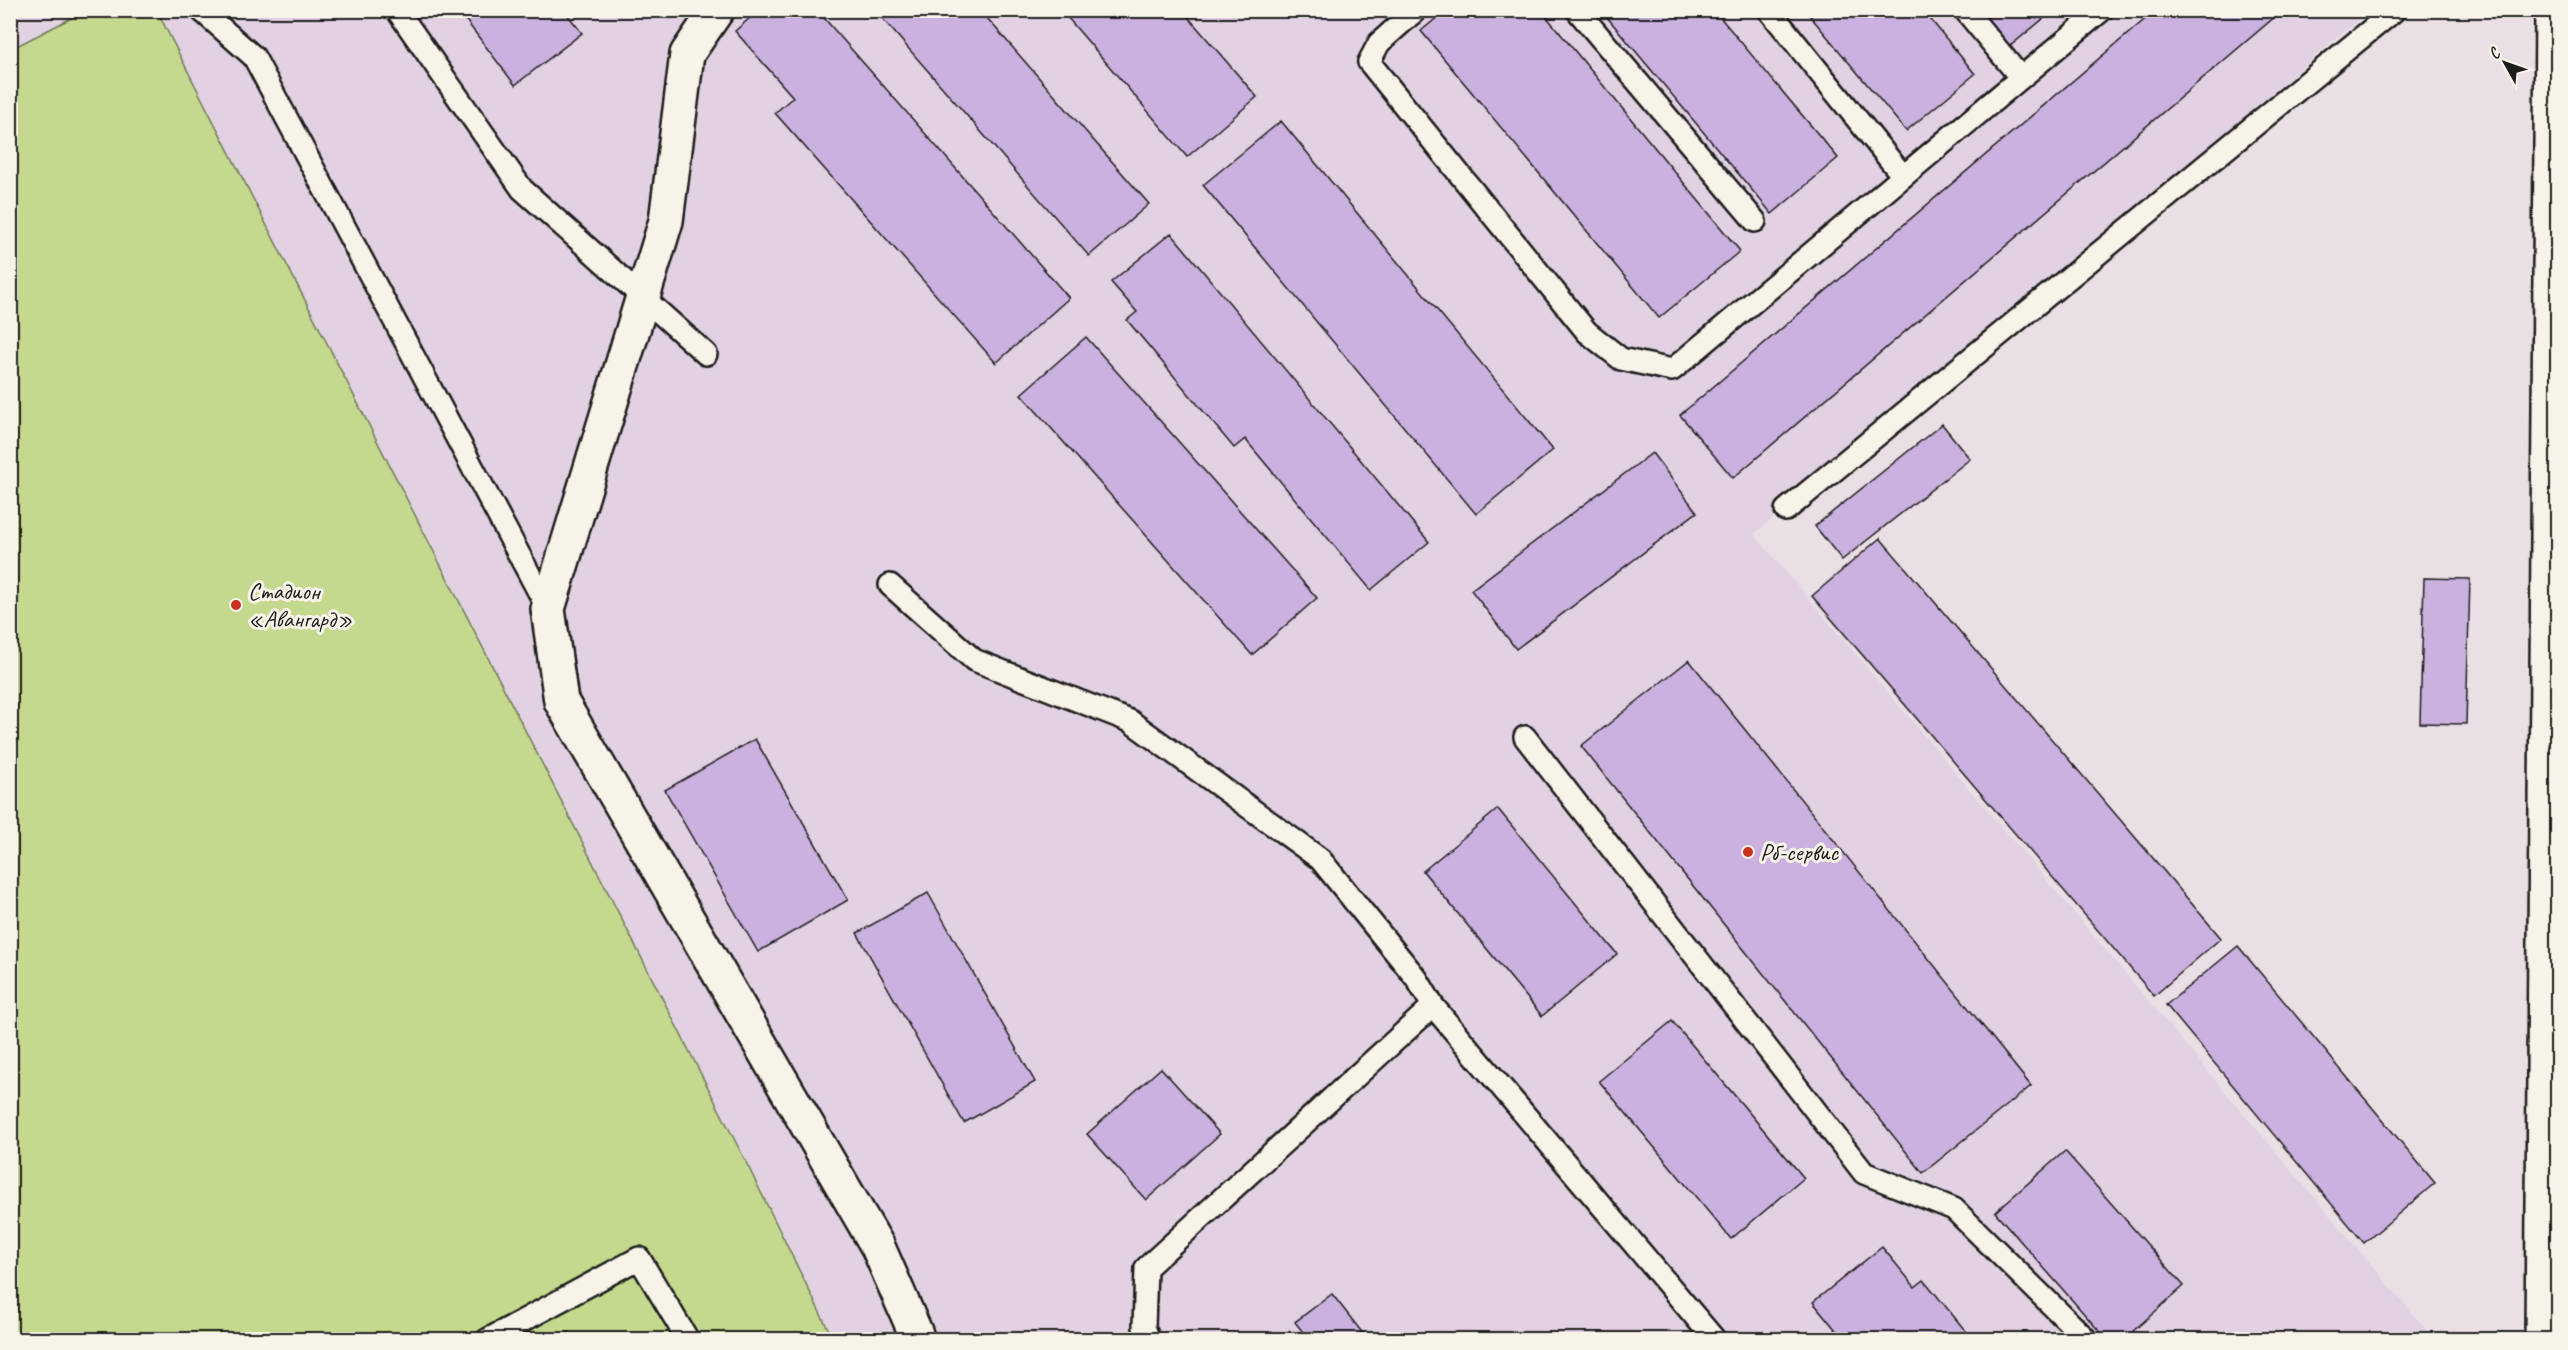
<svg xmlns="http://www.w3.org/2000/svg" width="2568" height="1350" font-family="Caveat,sans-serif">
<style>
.built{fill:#e1d1e3}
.green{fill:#c5d98e;stroke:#707a55;stroke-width:1.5}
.building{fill:#cbb1df;stroke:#1c1c1c;stroke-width:1.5}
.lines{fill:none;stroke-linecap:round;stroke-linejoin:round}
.lane-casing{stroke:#1c1c1c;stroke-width:26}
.street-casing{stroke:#1c1c1c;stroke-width:38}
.lane{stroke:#f7f3e8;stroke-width:21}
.street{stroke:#f7f3e8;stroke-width:33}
.poi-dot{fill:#c8321e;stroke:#f7f3e8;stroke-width:2}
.labels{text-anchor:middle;stroke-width:6;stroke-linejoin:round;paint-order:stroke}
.poi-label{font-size:24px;fill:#1c1c1c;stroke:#f7f3e8;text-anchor:start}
</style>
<rect width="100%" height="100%" fill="#eadfe5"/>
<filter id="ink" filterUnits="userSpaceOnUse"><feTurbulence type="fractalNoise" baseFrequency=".0167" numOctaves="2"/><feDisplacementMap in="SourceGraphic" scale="12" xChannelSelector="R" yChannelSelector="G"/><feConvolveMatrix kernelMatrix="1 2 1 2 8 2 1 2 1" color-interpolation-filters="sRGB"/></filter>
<g filter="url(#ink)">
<path class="built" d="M11,10H85V11L11,49Z
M157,11H2368L1754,534L2434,1339H833L745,1160Z"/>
<path class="green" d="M85,11H157L745,1160L833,1339H11V49Z"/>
<path class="building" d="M458,10H564L582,33L515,85Z
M759,10H817L1069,298L996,363L775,113L793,97L735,31Z
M875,10H980L1149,204L1089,256Z
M1061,10H1182L1257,97L1187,157Z
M1446,10H1541L1740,251L1659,318L1421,31Z
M1601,10H1714L1838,158L1772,214Z
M1805,10H1923L1975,74L1906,131Z
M1971,10H2054L2004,51Z
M2156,10H2283L1733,478L1680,415Z
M1281,121L1553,450L1476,514L1203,185Z
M1171,233L1429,542L1371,590L1245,439L1234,448L1127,320L1137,312L1111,282Z
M1086,337L1317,598L1252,655L1021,394Z
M1942,424L1970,459L1842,560L1815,526Z
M1652,453L1697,512L1516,649L1471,590Z
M1880,538L2221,938L2154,996L1812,596Z
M2424,578L2470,579L2466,724L2420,723Z
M1689,660L2031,1086L1923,1173L1581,746Z
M755,739L848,900L758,952L665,790Z
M1498,809L1617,954L1542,1016L1423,871Z
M928,893L1035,1082L964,1123L857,933Z
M2238,946L2435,1183L2364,1243L2166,1005Z
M1672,1021L1804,1178L1731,1239L1599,1081Z
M1161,1068L1220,1134L1146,1200L1087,1134Z
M2065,1151L2184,1286L2123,1340H2107L1995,1212Z
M1882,1247L1915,1287L1924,1280L1973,1340H1844L1813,1302Z
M1332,1294L1368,1340H1309L1295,1322Z
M569,1332L573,1340H555Z"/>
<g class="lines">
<defs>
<path id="lane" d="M201,10L254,57L548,609
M397,10L522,189L706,354
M1416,10L1379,43L1369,62L1587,332L1621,359L1672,370L2102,10
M1577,10L1755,221
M1769,10L1903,176
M1965,10L2021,78
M1786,510L2395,10
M890,585L974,660L1130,721L1320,859L1417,979L1433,1006
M1525,737L1864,1173L1954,1209L2087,1340
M487,1340L639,1258L688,1340
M1149,1340L1144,1327L1146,1268L1433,1006L1715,1340"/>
<path id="street" d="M717,10L687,54L666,221L548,609L561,701L878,1247L916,1334
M2542,1340L2552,10"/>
</defs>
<use href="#lane" class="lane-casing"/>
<use href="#street" class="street-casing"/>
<use href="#lane" class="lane"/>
<use href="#street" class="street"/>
</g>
</g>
<g class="poi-dot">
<circle cx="236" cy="605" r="6"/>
<circle cx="1748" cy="852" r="6"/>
</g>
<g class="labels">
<g class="poi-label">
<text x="248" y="599">Стадион<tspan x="248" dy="28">«Авангард»</tspan></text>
<text x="1760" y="860">Рб-сервис</text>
</g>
</g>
<rect width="2568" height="1350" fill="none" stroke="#f7f3e8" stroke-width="36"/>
<rect x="18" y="18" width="2532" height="1314" fill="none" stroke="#1c1c1c" stroke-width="2" filter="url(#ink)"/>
<g transform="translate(2505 63) rotate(310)" stroke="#f7f3e8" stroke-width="4.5" paint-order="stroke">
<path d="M0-4.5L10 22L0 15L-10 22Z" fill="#1c1c1c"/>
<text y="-9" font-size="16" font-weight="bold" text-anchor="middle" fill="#1c1c1c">С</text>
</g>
</svg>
